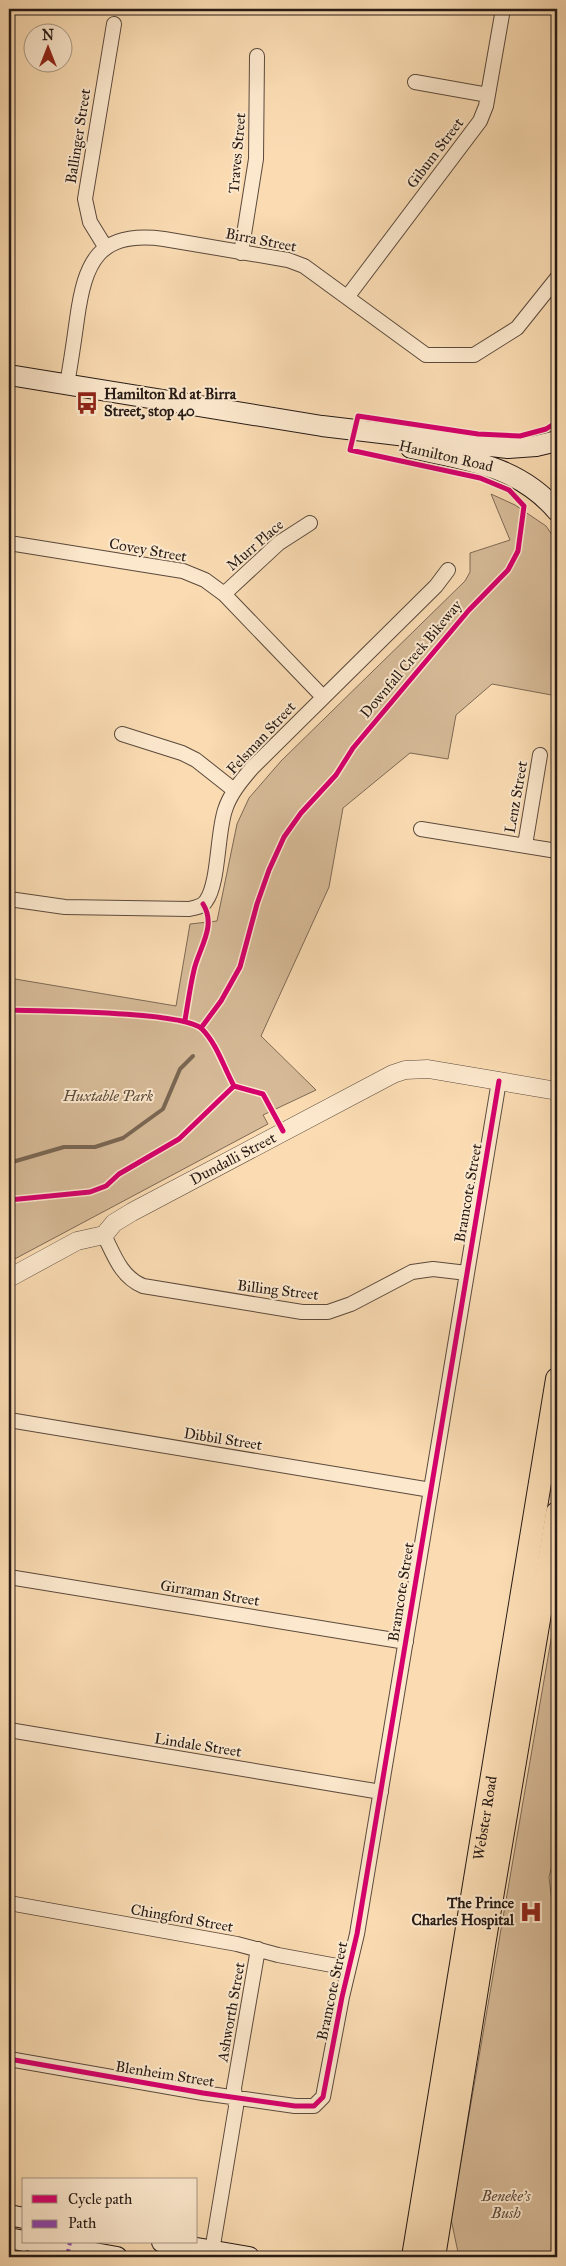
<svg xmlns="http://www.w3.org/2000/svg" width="566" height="2266" font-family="'IM FELL Great Primer',serif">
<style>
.green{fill:#d6ba97;stroke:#7e6a56}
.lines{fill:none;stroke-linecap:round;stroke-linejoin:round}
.stream{stroke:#7a6653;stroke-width:4}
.minor-casing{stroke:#5b4a3c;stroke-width:16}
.tertiary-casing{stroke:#5b4a3c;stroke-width:19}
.secondary-casing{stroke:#261a15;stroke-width:22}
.primary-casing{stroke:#261a15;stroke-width:24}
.minor{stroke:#fce8cd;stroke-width:14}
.tertiary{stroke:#fce8cd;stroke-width:18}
.secondary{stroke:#fce8cd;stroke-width:20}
.primary{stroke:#fadbb2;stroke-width:22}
.quiet{stroke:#8e44ad;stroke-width:4;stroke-dasharray:8 4;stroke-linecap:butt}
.cycleway-casing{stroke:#fce8cd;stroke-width:8}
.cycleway{stroke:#d6006c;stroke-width:5}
.labels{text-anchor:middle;stroke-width:4;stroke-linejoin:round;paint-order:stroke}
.street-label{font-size:15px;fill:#261a15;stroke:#fce8cd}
.poi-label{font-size:15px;font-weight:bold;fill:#261a15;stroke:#fce8cd;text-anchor:start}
.park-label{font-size:15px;font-style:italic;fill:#5b4a3c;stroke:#fce8cd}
</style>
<rect width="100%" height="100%" fill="#fadbb2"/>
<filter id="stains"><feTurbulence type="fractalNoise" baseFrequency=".004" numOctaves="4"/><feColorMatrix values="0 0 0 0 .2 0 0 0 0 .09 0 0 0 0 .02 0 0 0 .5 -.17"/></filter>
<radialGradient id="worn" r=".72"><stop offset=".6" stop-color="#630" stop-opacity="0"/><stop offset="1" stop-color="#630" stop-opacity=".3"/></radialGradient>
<path class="green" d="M491,494L515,505L546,526L557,542V696L492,684L456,715L448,759L410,753L343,808L329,887L261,1036L316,1090L263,1115L268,1124L9,1262V978L176,1006L190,924L217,921L237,824L249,798L281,761L465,581L470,572V553L510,540Z
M557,1605V1846L549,1877L557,1945V2257H459L451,2219Z"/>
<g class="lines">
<path class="stream" d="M9,1163L64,1147H95L123,1138L163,1109L180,1069L193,1056"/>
<defs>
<path id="minor" d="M415,82L488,95
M106,248L90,222L85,199L114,24
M241,253L256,159L257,56
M348,296L480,121L486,106L503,9
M67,384C71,362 74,341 77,319C85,262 98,230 164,239L288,260L304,266L426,355H474L517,328L557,278
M9,543L183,571L205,580L224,594L323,697
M224,594L279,543L310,523
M122,734L182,753L196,760L234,790
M421,829L557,851
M525,845L540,755
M9,899L65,907L189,909C195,908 202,907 206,901C219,883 217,834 225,810C230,794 241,781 252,768L436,586L448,570
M104,1235C114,1255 121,1277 143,1286L302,1312H328L351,1304L412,1272L433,1269L467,1273
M9,1420L431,1490
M9,1577L406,1642
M9,1730L381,1792
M9,1903L237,1944L278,1955L348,1968
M9,2059L203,2093L295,2106H314L323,2097L342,1997L357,1934L499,1081
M211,2257L236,2107L234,2088L258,1949"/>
<g id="tertiary">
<path id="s1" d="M9,1278L77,1241L104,1235L114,1223L132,1212L393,1074L405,1070L428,1069L557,1091"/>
</g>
<path id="secondary" d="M9,375L322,426L508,448L536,446L557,441
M411,448C466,460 518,465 557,511
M9,2215L24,2218
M9,2238L24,2241
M33,2242L117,2257
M162,2242L249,2257"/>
<g id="primary">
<path id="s2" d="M413,2257L557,1379"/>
<path d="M434,2257L485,1939L557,1513"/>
</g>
</defs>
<use href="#minor" class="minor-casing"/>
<use href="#tertiary" class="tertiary-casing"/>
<use href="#secondary" class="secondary-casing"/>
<use href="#primary" class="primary-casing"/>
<use href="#minor" class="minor"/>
<use href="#tertiary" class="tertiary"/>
<use href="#secondary" class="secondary"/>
<use href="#primary" class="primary"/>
<path class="quiet" d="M67,2257L70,2242"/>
<defs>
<path id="cycleway" d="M9,1010C41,1011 184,1011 202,1029C217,1044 224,1068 234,1086L263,1094L283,1131
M185,1020C188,1003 190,987 194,970C199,948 217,926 203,904
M201,1028L221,1001L240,967L257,904L269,870L284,837L301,813L336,775L353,748L469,610L508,570L518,551L524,506L509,490L480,478L350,450L358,416L478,434L520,436L546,429L557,422
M9,1200L90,1192L106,1186L119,1174L179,1139L234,1086
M9,2059L203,2093L295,2106H314L323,2097L342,1997L357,1934L499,1081"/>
</defs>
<use href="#cycleway" class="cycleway-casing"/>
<use href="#cycleway" class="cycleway"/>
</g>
<defs>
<symbol id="bus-bare" viewBox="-9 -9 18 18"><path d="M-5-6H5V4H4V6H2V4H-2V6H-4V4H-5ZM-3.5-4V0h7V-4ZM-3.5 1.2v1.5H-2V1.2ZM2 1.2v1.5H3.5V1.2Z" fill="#8f2418" stroke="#fce8cd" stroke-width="2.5" paint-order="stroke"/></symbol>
<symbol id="hospital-bare" viewBox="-9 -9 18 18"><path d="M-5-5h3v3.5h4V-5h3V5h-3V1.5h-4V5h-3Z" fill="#8f2418" stroke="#fce8cd" stroke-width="2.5" paint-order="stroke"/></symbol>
</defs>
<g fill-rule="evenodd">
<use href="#bus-bare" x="71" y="387" width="32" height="32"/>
<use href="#hospital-bare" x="515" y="1896" width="32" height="32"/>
</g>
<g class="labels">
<g class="street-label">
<text transform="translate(78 136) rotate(-81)" y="5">Ballinger Street</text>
<text transform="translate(237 153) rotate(-85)" y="5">Traves Street</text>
<text transform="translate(435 153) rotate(-53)" y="5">Gibum Street</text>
<text transform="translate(261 240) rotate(11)" y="5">Birra Street</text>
<text transform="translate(446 456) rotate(13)" y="5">Hamilton Road</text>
<text transform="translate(255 545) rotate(-41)" y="5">Murr Place</text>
<text transform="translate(148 550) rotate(10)" y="5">Covey Street</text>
<text transform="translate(411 659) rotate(-50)" y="5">Downfall Creek Bikeway</text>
<text transform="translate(261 738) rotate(-47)" y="5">Felsman Street</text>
<text transform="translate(516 797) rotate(-80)" y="5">Lenz Street</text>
<text dy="5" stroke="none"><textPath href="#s1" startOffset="256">Dundalli Street</textPath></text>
<text transform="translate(468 1193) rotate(-80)" y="5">Bramcote Street</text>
<text transform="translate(278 1290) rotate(7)" y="5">Billing Street</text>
<text transform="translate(223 1439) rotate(9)" y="5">Dibbil Street</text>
<text transform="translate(401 1592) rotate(-81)" y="5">Bramcote Street</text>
<text transform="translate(210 1593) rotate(9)" y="5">Girraman Street</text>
<text transform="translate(198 1745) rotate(9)" y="5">Lindale Street</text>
<text dy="5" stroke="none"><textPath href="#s2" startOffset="445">Webster Road</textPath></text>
<text transform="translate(182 1918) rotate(10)" y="5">Chingford Street</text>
<text transform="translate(332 1991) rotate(-78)" y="5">Bramcote Street</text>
<text transform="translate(231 2012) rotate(-80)" y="5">Ashworth Street</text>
<text transform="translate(165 2074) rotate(9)" y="5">Blenheim Street</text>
</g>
<g class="poi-label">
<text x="104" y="399">Hamilton Rd at Birra<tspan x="104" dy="17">Street, stop 40</tspan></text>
<text x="514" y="1908" text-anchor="end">The Prince<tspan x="514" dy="17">Charles Hospital</tspan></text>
</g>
<g class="park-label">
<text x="108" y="1101">Huxtable Park</text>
<text x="506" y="2201">Beneke's<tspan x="506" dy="17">Bush</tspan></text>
</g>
</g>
<rect width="566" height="2266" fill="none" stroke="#fadbb2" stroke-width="30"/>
<rect x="10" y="10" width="546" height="2246" fill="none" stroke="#261a15" stroke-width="2.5"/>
<rect x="15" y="15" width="536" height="2236" fill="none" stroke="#261a15"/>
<rect x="22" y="2178" width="175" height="65" fill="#fce8cd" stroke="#a69683"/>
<rect x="32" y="2195" width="25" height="8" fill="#d6006c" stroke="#a69683"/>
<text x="68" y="2204" font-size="15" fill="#261a15">Cycle path</text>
<rect x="32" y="2220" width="25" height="8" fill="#8e44ad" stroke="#a69683"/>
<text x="68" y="2228" font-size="15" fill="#261a15">Path</text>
<g transform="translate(48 48)"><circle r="24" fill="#fce8cd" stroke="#a69683"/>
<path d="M0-4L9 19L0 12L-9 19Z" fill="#8f2418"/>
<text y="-8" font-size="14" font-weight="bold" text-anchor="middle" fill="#261a15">N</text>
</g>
<rect width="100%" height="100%" filter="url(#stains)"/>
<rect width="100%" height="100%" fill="url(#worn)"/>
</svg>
